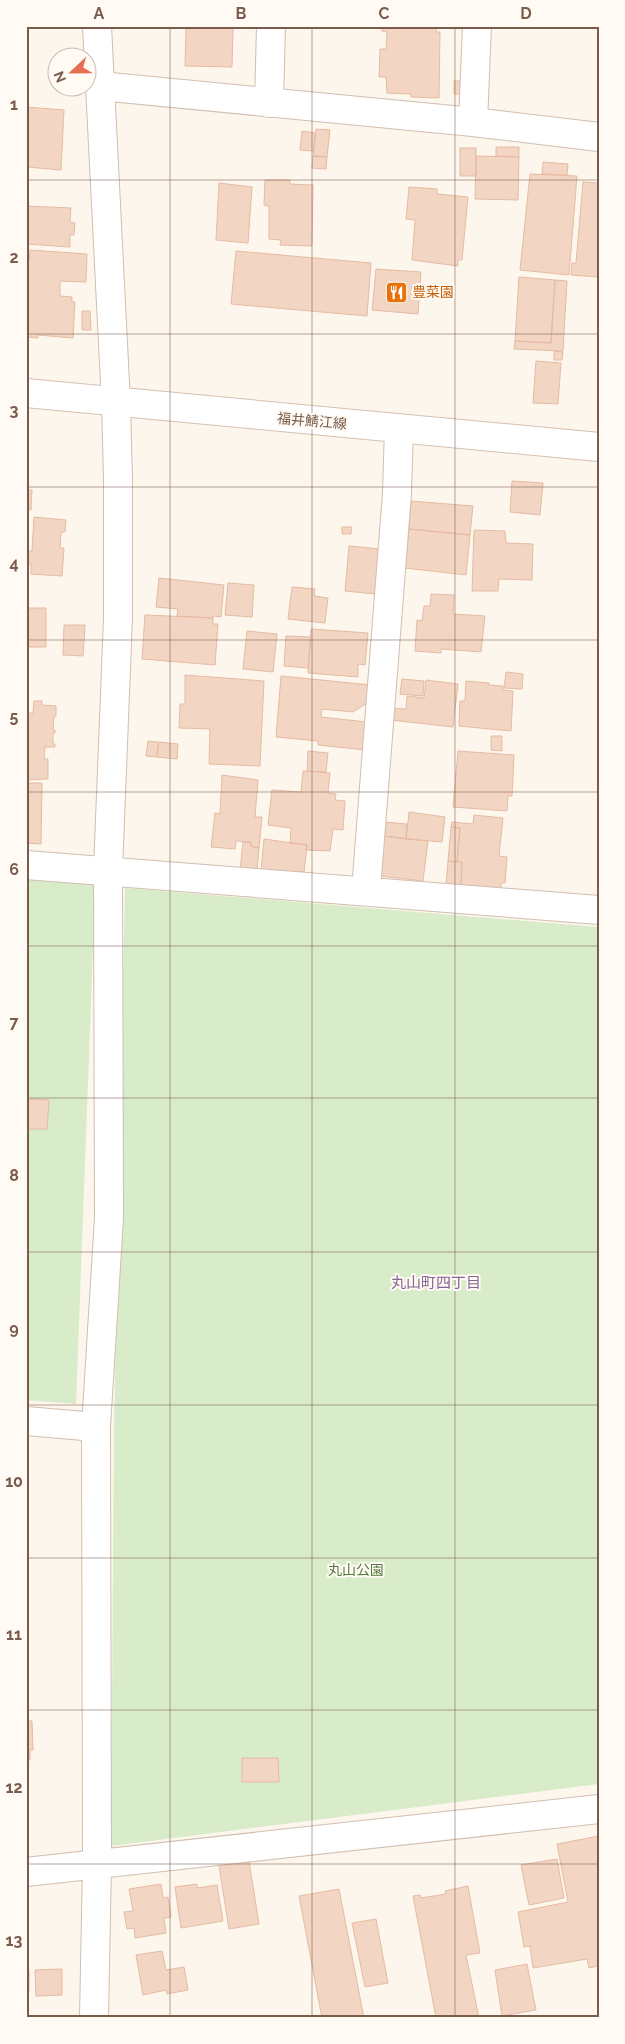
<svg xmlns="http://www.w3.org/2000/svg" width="625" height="2044" font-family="Raleway,'Noto Sans JP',sans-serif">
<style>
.green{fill:#d8ecc9}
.building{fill:#f3d5c3;stroke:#e6bba3}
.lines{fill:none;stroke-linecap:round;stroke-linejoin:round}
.minor-casing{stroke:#d1beb0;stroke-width:30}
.tertiary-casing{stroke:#d1beb0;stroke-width:30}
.secondary-casing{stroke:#d6c0b0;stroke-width:30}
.minor{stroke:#fff;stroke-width:28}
.tertiary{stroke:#fff;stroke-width:28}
.secondary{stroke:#fff;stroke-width:28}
.grid{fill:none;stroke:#7a5c4d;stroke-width:1;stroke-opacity:0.55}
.labels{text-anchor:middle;stroke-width:4;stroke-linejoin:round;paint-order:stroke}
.food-label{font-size:14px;fill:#c56008;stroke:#fffaf3;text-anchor:start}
.street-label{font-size:14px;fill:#7a5c4d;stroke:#fffaf3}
.park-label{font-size:14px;fill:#537a41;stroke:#fffaf3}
.neighbourhood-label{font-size:15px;fill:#846695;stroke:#fffaf3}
.neatline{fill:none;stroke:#7a5c4d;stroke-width:2}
.grid-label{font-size:16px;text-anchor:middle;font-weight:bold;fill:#7a5c4d}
</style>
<rect width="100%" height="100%" fill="#fdf6ec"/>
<path class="green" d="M26,864L96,869L76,1404L26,1400Z
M125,888L599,927V1784L111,1846L114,1426Z"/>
<path class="building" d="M186,26H233L232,67L185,66Z
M382,26H436V32H440L439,98L411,97V94L387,93L386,77H379L380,49H386L387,32L382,31Z
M454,81H464V94H454Z
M26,107L64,110L61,170L27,167L28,147H26Z
M316,129L330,130L327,157L313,156Z
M302,131L315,133L314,151L300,150Z
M496,147H519V157L496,156Z
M460,148H476V176H460Z
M313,156L327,157L326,169L312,168Z
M476,156L519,157L518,200L475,199Z
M543,162L568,164L567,175L542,174Z
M530,174L577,176L569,275L520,270Z
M265,180H290V184L313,185L312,246L280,245L281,240L269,239V206L264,205Z
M583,182L599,183V277L571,275L572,263H576Z
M219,183L252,187L248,243L216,240Z
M409,187L437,189V194L468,197L462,260H458V266L412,260L415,220L406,219Z
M26,206L71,208L70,222L75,223L74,235H70V247L26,244Z
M30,250L87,254L86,282L60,281V296L72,297V302H75L73,338L38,335V338L26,337V261H29Z
M236,251L371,263L367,316L231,304Z
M376,269L421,272L418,314L372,310Z
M519,277L555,280L551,343L515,341Z
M555,280L567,281L563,351L514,349L515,341L551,343Z
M82,311H90L91,330H82Z
M554,351L563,352L562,360H554Z
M536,361L561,363L558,404L533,403Z
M512,481L543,483L540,515L510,512Z
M26,490H32L31,510L26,509Z
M411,501L473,506L470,535L409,529Z
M34,517L66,520L65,532H61L60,548H64L62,576L31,574V564H26V558L28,551H32Z
M342,527H352L351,534H342Z
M409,529L470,535L466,575L405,568Z
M474,530L505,531L506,543L533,544L532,580L499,579L498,591H472Z
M349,546L380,549L376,594L345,591Z
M159,578L224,585L221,617L213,616V618L177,616L178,609L156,607Z
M228,583L254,585L252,617L225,615Z
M292,587L315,589L314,596L328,598L325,623L288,619Z
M431,594L454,595L453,614L485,616L481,652L441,649V653L415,651L417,620L422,621L424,606H430Z
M26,608H46V647H26Z
M145,615L213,618V624H218L215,665L142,659Z
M64,625H85L83,656L63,655Z
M311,629L368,633L365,665L358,664V677L308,673Z
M247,631L277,634L273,672L243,669Z
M286,636L311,637L308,668L284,666Z
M506,672L523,674L522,689L504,688Z
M185,675L264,681L260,766L209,764L210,729L179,728L180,704H185Z
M281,676L371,685L369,702L353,712L322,709L321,717L367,722L365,750L318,745V741L276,737Z
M402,679L424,681L423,696L400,694Z
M426,680L458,684L453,727L391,720L392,708L406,709L407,696L424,698Z
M466,681L489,683V685L503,686V690L513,691L511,731L459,726L460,701H465Z
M34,701H42V705L56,706V716H54L53,730H55V733H53V744H55V747H45L44,759H48V779L26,780V713H33Z
M491,736H502V751L491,750Z
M148,741L158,742L157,757L146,756Z
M159,742L178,744L177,759L157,757Z
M308,751L328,753L326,772L307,771Z
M458,751L514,755L512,796H508L507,811L453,807Z
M303,771L330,773L328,793L336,794L335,800L345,801L343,830L333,829L330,851L306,850L307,845L290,843L291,828L268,825L272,790L301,792Z
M222,775L258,780L255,817H262L259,848L251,846V842L236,841L235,849L211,847L215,813L220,814Z
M26,783H42L41,844L26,843Z
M409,812L445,817L442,842L406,839Z
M474,815L503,818L499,856L507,857L505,883H501V889L461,885L462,862H457L460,828L451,827L452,822L473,824Z
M385,822L407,824L406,839L383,836Z
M451,827L460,828L457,862L448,861Z
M383,836L428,841L423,881L379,876Z
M264,839L307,845L304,872L299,871V874L261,870Z
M243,842H251V846L259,848L257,871L240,870Z
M448,861L462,862L461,885L446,884Z
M27,1099L49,1100L47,1129H26Z
M26,1721H32L33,1750H30V1760H26Z
M242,1758H278L279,1782H242Z
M599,1836V1966L589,1968L587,1959L533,1968L530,1946L524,1947L518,1912L568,1902L557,1844Z
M557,1859L564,1898L529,1905L521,1865Z
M249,1861L259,1924L229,1929L219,1866Z
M161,1884L163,1898L168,1897L171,1917L164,1918L166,1933L135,1938L134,1928L127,1929L124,1912L133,1911L129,1889Z
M197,1884V1888L217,1885L223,1921L181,1928L175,1887Z
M468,1886L480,1953L466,1955L479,2018H436L413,1896L420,1895L421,1898L446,1894L445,1891Z
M339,1889L364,2018H322L299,1896Z
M376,1919L388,1983L365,1987L352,1923Z
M162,1951L166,1970L184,1967L188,1990L167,1994L166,1990L143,1995L136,1955Z
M527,1964L536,2010L502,2016L495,1970Z
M62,1969V1995L36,1996L35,1970Z
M26,1970H29V1991H26Z"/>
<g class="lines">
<defs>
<path id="minor" d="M100,86L473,122L599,137
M269,103L271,26
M473,122L477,26
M26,865L599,910
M366,890L397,493L399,429
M26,1421L96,1427
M26,1872L599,1809
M94,2018L97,1863L96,1427L109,1218L108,870L118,618V479L116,403"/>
<path id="tertiary" d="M97,26L116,403"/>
<path id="secondary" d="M26,393L599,447"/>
</defs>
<use href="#minor" class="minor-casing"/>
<use href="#tertiary" class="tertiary-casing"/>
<use href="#secondary" class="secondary-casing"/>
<use href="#minor" class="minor"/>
<use href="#tertiary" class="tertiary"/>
<use href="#secondary" class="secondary"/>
</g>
<path class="grid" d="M170,26V2018M312,26V2018M455,26V2018M26,180H599M26,334H599M26,487H599M26,640H599M26,792H599M26,946H599M26,1098H599M26,1252H599M26,1405H599M26,1558H599M26,1710H599M26,1864H599"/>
<defs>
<symbol id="restaurant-square" viewBox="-11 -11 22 22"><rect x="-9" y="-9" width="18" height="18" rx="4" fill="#e8710a" stroke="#fffaf3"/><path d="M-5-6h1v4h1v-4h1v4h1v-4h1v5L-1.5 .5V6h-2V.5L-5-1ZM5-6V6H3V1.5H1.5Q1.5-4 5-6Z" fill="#fff"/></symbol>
</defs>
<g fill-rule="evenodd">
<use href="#restaurant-square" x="384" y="280" width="25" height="25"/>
</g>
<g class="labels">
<g class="food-label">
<text x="412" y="297">豊菜園</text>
</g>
<g class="street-label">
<text transform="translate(312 421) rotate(5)" y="5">福井鯖江線</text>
</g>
<g class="park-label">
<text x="356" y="1575">丸山公園</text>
</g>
<g class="neighbourhood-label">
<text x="436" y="1288">丸山町四丁目</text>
</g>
</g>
<rect width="625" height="2044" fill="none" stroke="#fffaf3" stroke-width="55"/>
<g transform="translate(72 72) rotate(248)"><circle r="24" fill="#fffaf3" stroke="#cabbb1"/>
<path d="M0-4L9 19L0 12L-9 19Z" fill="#e76f51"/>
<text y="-8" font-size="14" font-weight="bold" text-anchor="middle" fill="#7a5c4d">N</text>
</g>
<rect x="28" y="28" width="570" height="1988" class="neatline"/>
<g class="grid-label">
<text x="99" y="19">A</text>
<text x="241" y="19">B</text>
<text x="384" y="19">C</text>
<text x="526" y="19">D</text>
<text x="14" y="110">1</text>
<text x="14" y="263">2</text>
<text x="14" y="416">3</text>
<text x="14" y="569">4</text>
<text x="14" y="722">5</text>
<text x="14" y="875">6</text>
<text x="14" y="1028">7</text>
<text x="14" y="1181">8</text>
<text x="14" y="1334">9</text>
<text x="14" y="1487">10</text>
<text x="14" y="1640">11</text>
<text x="14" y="1793">12</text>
<text x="14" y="1946">13</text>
</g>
</svg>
